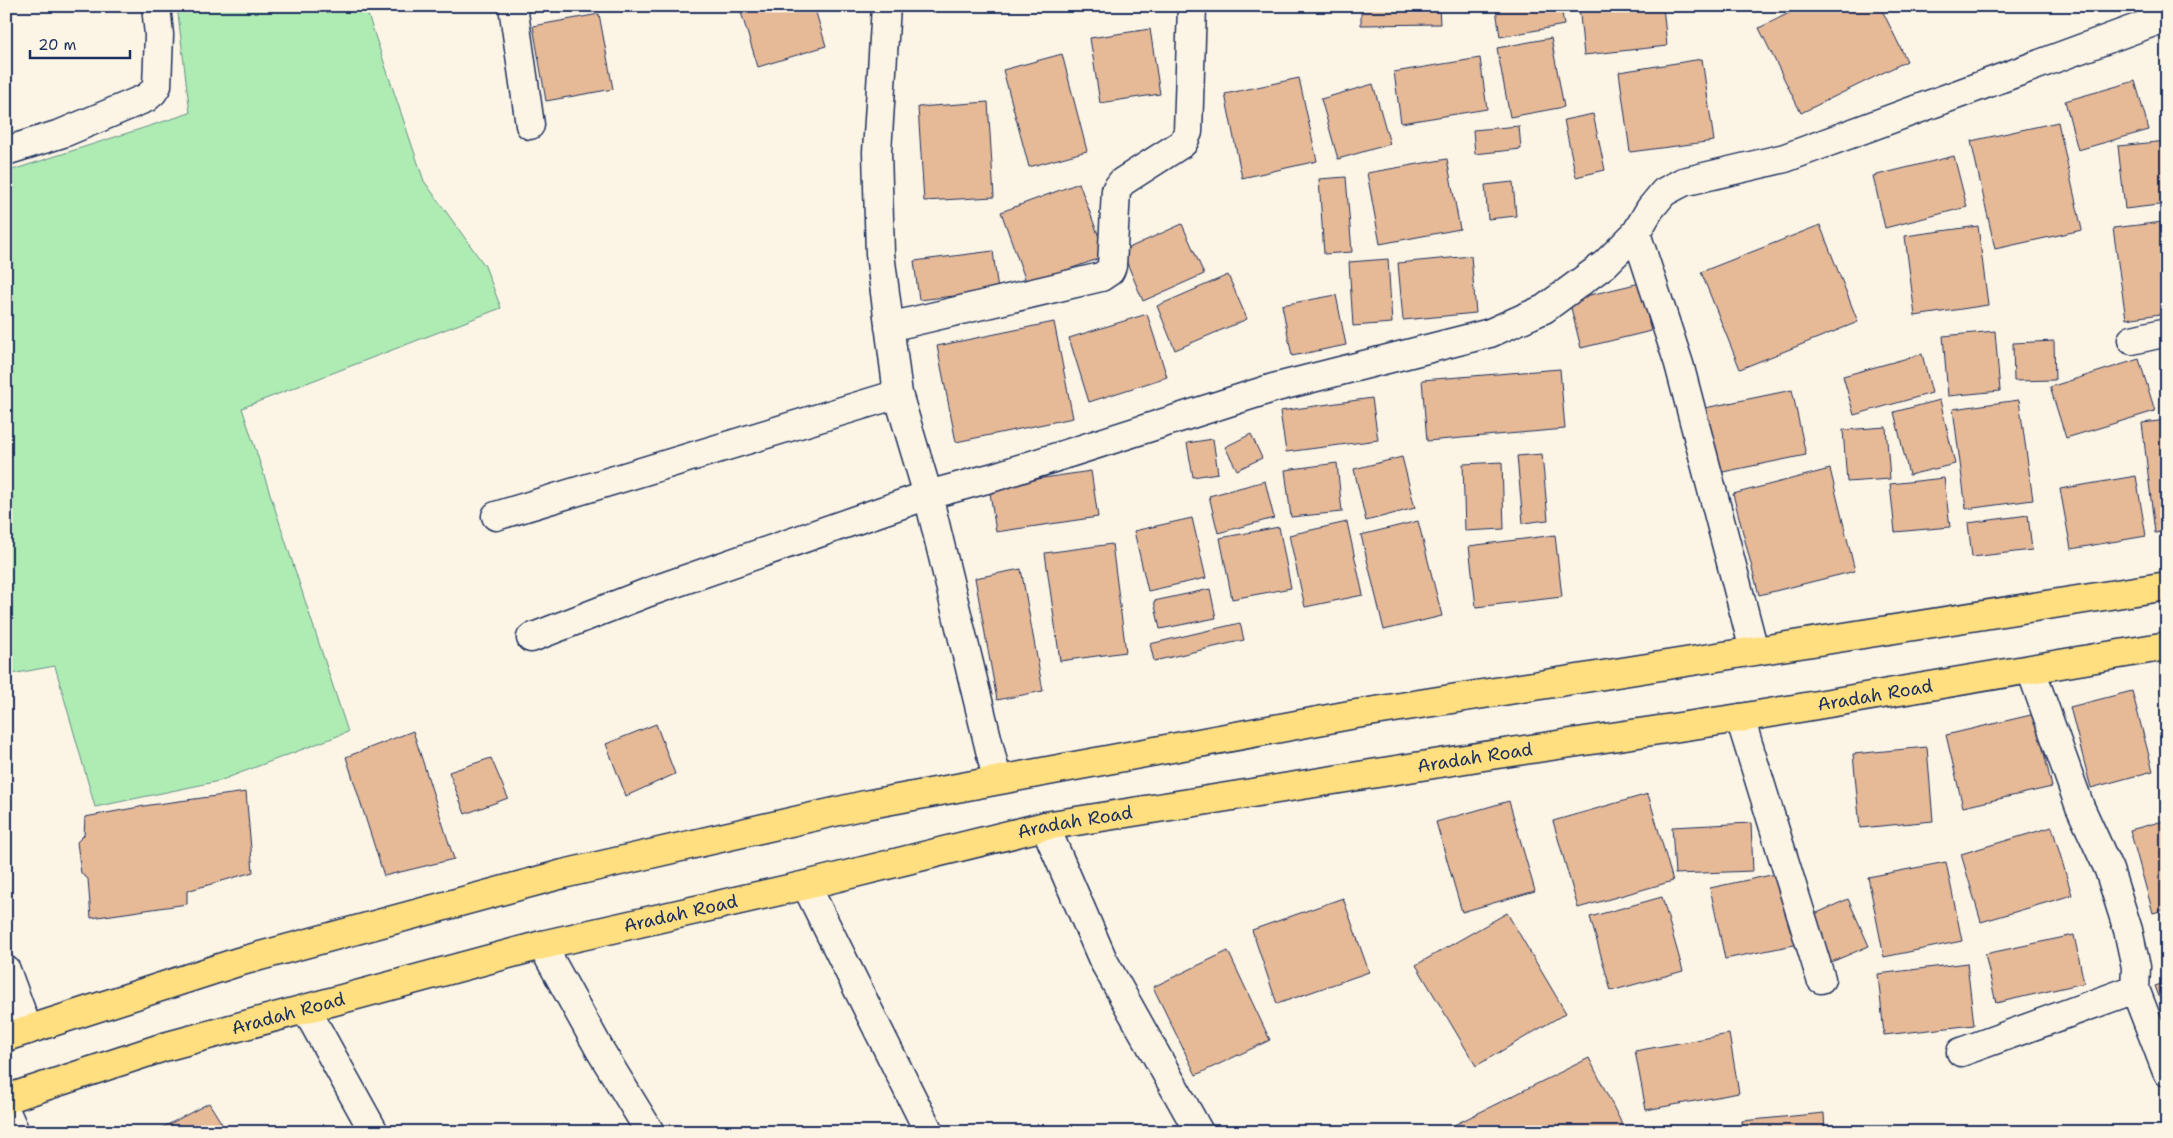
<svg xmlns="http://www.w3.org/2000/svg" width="2173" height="1138" font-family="'Shantell Sans',sans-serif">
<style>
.green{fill:#afecb3;stroke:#658e88}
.building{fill:#e6b997;stroke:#1b2f5e}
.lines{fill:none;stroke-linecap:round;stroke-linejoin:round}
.minor-casing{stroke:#1b2f5e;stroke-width:31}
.major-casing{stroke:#1b2f5e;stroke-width:31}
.minor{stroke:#fcf5e5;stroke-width:28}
.major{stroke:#ffdf80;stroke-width:28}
.labels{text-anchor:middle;stroke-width:4;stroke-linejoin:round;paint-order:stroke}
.street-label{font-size:18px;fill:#1b2f5e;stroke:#fcf5e5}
</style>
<rect width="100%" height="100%" fill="#fcf5e5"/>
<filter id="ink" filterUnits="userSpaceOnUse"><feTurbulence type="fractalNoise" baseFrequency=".02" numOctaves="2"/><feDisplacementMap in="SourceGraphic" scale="10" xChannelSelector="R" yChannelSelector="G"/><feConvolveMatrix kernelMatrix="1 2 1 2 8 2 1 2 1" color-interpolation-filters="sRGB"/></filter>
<g filter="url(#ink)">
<path class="green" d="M177,6H365L424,181L485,266L501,308L242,408L348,732L219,781L95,807L55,666L6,675V172L190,113Z"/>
<path class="building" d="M739,6H814L826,46L758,67Z
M1264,6H1316L1264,11Z
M1361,6H1439L1440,24L1361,25Z
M1512,6H1561L1564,25L1500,37L1496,9Z
M1579,6H1663L1667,46L1584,55Z
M1803,6H1880L1907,61L1801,113L1759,28Z
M599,14L613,89L546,101L533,26Z
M1150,29L1160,94L1100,103L1090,38Z
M1551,38L1564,107L1510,117L1497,48Z
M1062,54L1087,151L1029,167L1003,70Z
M1480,58L1487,109L1401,123L1394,72Z
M1702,59L1714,141L1630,152L1619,72Z
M1299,78L1317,161L1242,178L1225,94Z
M2135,81L2149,130L2078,150L2065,101Z
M1373,84L1390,144L1338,159L1321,99Z
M988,102L994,197L924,201L918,107Z
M1593,114L1605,170L1576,177L1564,120Z
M2058,122L2082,230L1995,249L1971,141Z
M1519,126L1521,149L1475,154L1473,130Z
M2167,141V204L2125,209L2118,146Z
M1954,156L1967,207L1885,228L1873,176Z
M1447,159L1460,229L1380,244L1367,173Z
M1346,177L1352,252L1324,254L1319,179Z
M1513,182L1516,216L1488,219L1485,185Z
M1079,183L1106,256L1027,284L1001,212Z
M2163,222L2167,246V313L2126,319L2113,228Z
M1182,224L1204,274L1143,301L1122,251Z
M1820,225L1858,322L1740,369L1701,272Z
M1978,226L1988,305L1915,316L1905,236Z
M993,251L998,291L919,300L914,261Z
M1471,256L1476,313L1403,320L1398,263Z
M1388,259L1392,323L1353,326L1349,262Z
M1228,275L1247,319L1175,350L1157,306Z
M1640,283L1651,331L1581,348L1569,300Z
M1336,295L1346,345L1292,356L1282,305Z
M1147,314L1167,377L1089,402L1069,338Z
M1054,322L1073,418L956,442L937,346Z
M1995,331L2000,391L1948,396L1943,336Z
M2054,341L2055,380L2014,381L2013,343Z
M1922,354L1932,393L1854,415L1843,376Z
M2139,359L2155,411L2066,438L2050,387Z
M1560,369L1565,429L1427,441L1422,380Z
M1792,390L1806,455L1718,473L1705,408Z
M1372,398L1378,440L1286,452L1280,411Z
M1940,400L1955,464L1909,475L1894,412Z
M2019,400L2033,500L1966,509L1953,409Z
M2167,420V531L2155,533L2142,423Z
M1886,427L1890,479L1847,482L1843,430Z
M1251,434L1262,458L1237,470L1225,447Z
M1213,439L1218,473L1193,477L1187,443Z
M1542,454L1548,520L1523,523L1517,456Z
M1402,457L1415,508L1366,521L1354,469Z
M1502,462L1504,529L1465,531L1463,464Z
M1337,463L1342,512L1291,517L1285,470Z
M1830,469L1855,571L1759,595L1733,494Z
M1091,471L1098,517L996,532L989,486Z
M2136,476L2146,536L2071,549L2060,489Z
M1944,478L1950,527L1895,532L1890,484Z
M1265,481L1274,518L1218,533L1209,496Z
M2028,515L2032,550L1972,557L1968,523Z
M1192,518L1206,578L1148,591L1134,531Z
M1418,521L1442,616L1384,630L1361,535Z
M1347,522L1363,595L1305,607L1289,535Z
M1279,527L1291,588L1232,599L1220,538Z
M1555,535L1562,597L1476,607L1469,546Z
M1112,544L1126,652L1060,661L1045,553Z
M1021,569L1043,691L997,700L975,578Z
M1210,589L1216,618L1160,629L1154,601Z
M1240,623L1244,640L1154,661L1150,644Z
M2132,691L2153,771L2091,788L2070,707Z
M2035,714L2052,787L1963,807L1946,735Z
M656,724L675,774L626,796L606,744Z
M413,731L454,859L384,876L346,757Z
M1927,747L1933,821L1860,828L1853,754Z
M491,758L508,798L465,814L449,772Z
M246,792L253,872L187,891V904L91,918L88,879L81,873L77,842L84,835L85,817L150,805Z
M1648,794L1673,881L1578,908L1553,821Z
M1509,801L1535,891L1462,912L1436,822Z
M2167,820V909L2153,913L2130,830Z
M1751,823L1753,871L1675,874L1672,827Z
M2052,827L2072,895L1981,922L1961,854Z
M1946,862L1962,941L1884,957L1868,877Z
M1785,872L1799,944L1725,959L1710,888Z
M1662,897L1683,971L1611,991L1590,917Z
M1343,898L1369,972L1277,1004L1252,930Z
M1848,899L1869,946L1829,963L1808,917Z
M1507,913L1566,1013L1476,1066L1416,965Z
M2074,935L2084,983L1996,1003L1985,954Z
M1228,951L1270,1040L1196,1075L1153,987Z
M1967,963L1974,1025L1884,1035L1878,974Z
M2167,982V1017L2155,986Z
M1729,1034L1739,1093L1646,1110L1635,1051Z
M1589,1058L1625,1130L1440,1132Z
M209,1103L227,1132H154Z
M1824,1113L1825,1132H1743L1742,1121Z
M1710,1125L1714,1132H1698Z"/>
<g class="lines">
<defs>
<path id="minor" d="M513,6L530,125
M886,6L877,152L880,254L898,394L928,495L997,779
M6,151L63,133L146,98L153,92L157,86L159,35L156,6
M1636,233L1679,364L1754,650
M889,327L1101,277L1110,271L1112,266L1116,190L1122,182L1183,143L1188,132L1192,6
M2132,340L2167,332
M496,516L898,394
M531,638L649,592L928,495L994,477L1273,388L1490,333L1544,309L1605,264L1636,233L1650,209L1664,192L1683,182L1785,158L2167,17
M2031,670L2080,807L2109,870L2128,930L2136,967L2135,989L2167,1072
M1740,718L1821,979
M1045,826L1103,960L1199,1132
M806,885L929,1132
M542,945L600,1050L650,1132
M6,970L28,1030
M306,1009L374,1132
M1961,1052L2135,989
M6,1112L15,1132"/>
<g id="major">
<path d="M6,1037L238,962L563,874L865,805L1350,715L2167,586"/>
<path id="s1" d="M6,1099L164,1047L542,945L806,885L1045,826L1484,756L1740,718L2167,646"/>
</g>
</defs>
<use href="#minor" class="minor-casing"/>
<use href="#major" class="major-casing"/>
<use href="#minor" class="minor"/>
<use href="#major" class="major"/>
</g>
</g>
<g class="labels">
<g class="street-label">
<text dy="6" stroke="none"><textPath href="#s1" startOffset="1915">Aradah Road</textPath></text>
<text dy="6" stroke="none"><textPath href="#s1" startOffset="1510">Aradah Road</textPath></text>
<text dy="6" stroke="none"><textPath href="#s1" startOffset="1105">Aradah Road</textPath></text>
<text dy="6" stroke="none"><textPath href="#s1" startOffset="700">Aradah Road</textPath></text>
<text dy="6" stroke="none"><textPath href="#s1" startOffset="295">Aradah Road</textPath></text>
</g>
</g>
<rect width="2173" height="1138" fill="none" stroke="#fcf5e5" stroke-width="25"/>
<rect x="12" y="12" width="2148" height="1113" fill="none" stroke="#1b2f5e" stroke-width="2" filter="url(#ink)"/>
<path d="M30 50v8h100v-8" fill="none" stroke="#1b2f5e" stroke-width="2.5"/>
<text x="38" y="50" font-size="15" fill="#1b2f5e" stroke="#fcf5e5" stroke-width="4" paint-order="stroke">20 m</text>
</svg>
